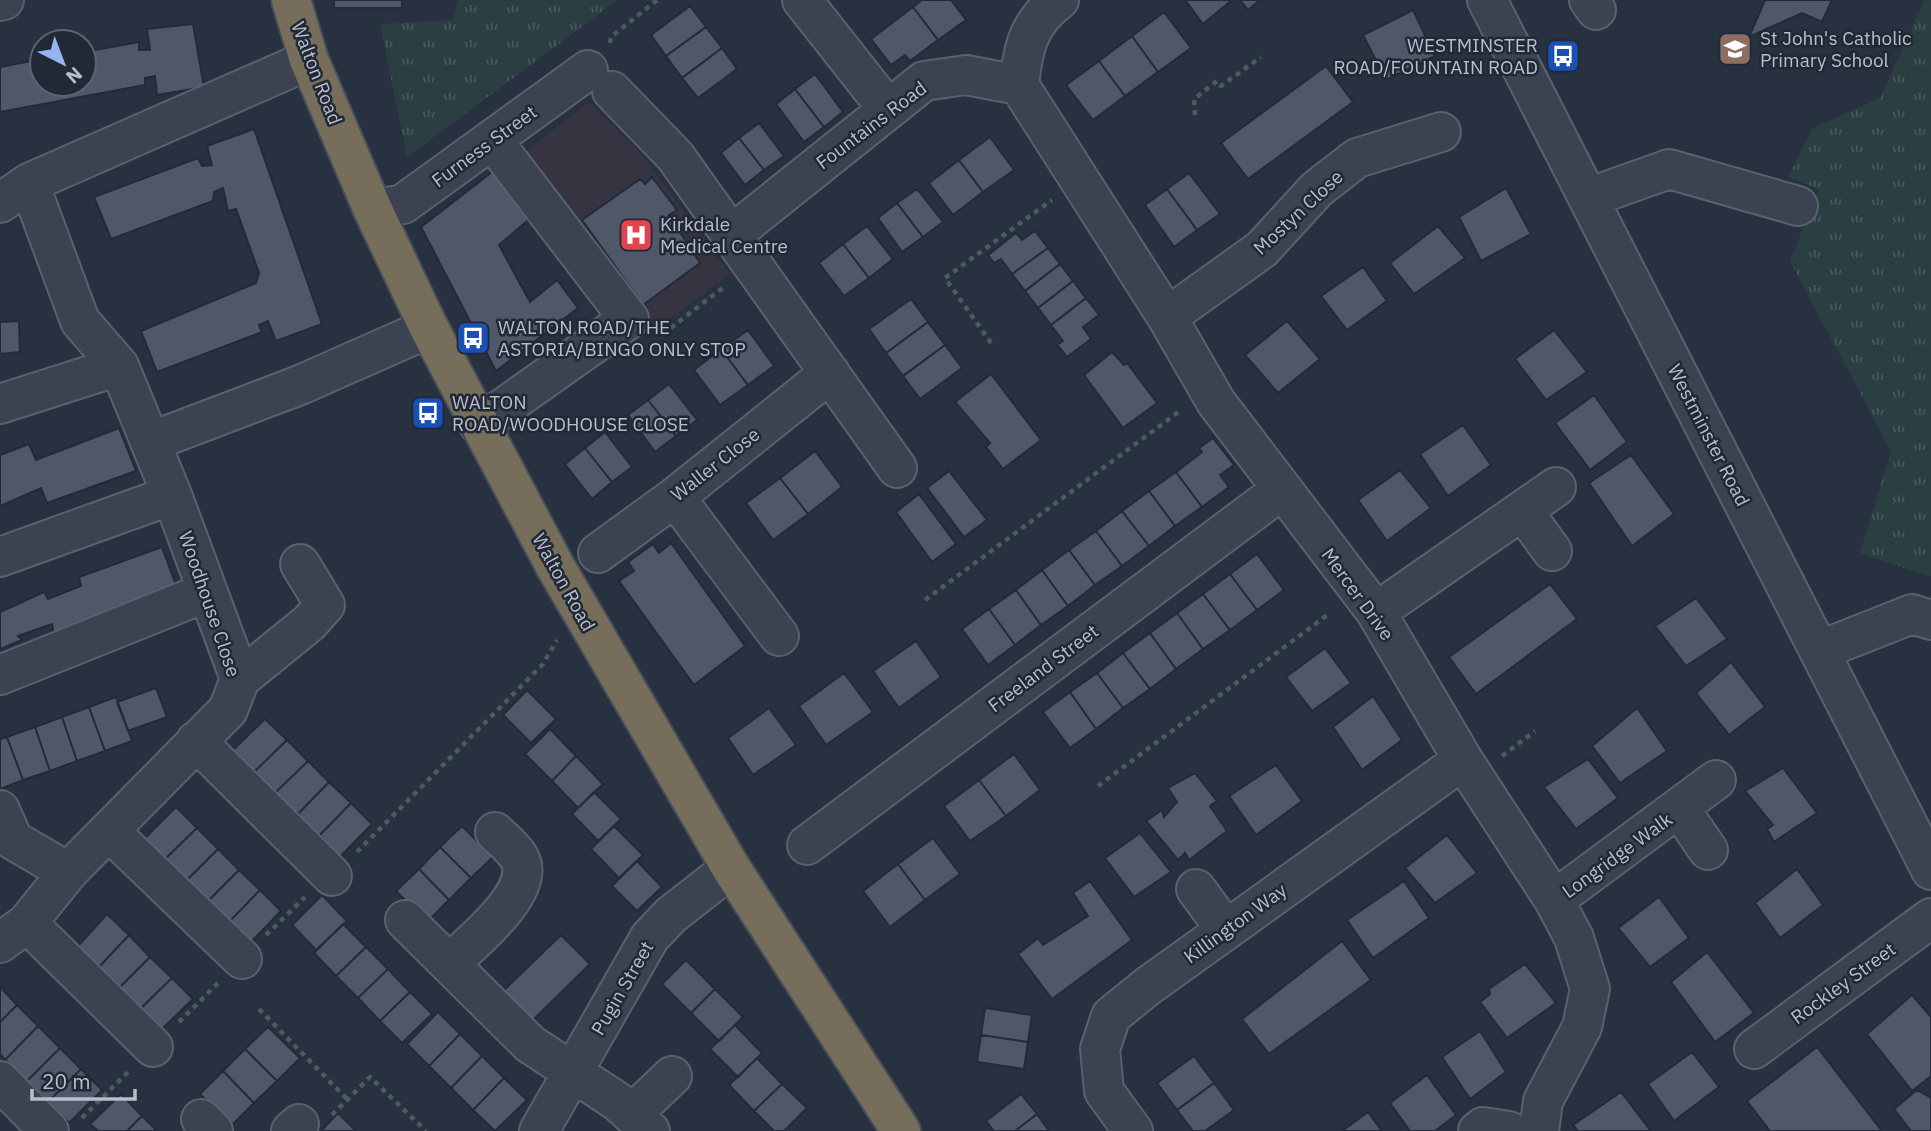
<svg xmlns="http://www.w3.org/2000/svg" width="1931" height="1131" font-family="'IBM Plex Sans',sans-serif">
<style>
.medical{fill:#373442}
.grass{fill:url(#grass-tufts)}
.building{fill:#4f5769;stroke:#232a38;stroke-width:2}
.lines{fill:none;stroke-linecap:round;stroke-linejoin:round}
.minor-casing{stroke:#5a616e;stroke-width:42}
.highway-casing{stroke:#474e5b;stroke-width:42}
.path{stroke:#4b5c60;stroke-width:4.5;stroke-dasharray:5 5;stroke-linecap:butt}
.minor{stroke:#3c4350;stroke-width:38}
.highway{stroke:#766d5a;stroke-width:38}
.labels{text-anchor:middle;stroke-width:5;stroke-linejoin:round;paint-order:stroke}
.poi-label{font-size:19px;fill:#b9bfca;stroke:#212836;text-anchor:start}
.street-label{font-size:19px;fill:#b9bfca;stroke:#212836}
</style>
<defs>
<pattern id="grass-tufts" width="24" height="20" patternUnits="userSpaceOnUse" patternTransform="scale(1.75)"><rect width="24" height="20" fill="#2b3f42"/><path d="M3 7l-1-3M5 7V3M7 7l1-3M15 17l-1-3M17 17v-4M19 17l1-3" fill="none" stroke="#48595c"/></pattern>
</defs>
<rect width="100%" height="100%" fill="#283140"/>
<path class="medical" d="M589,102L643,156L730,274L648,335L514,161Z"/>
<path class="grass" d="M458,0H618L407,157L380,24L453,20Z
M1925,0H1931V577L1860,553L1891,451L1790,261L1819,189L1788,177L1813,128L1880,98Z"/>
<path class="building" d="M334,0H402V8H334Z
M922,0H951L966,20L938,40L913,7Z
M1185,0H1232L1203,24Z
M1240,0H1260L1248,10Z
M1765,0H1832L1822,22L1802,13L1749,37Z
M690,6L706,27L666,56L651,35Z
M913,7L938,40L910,61L905,55L891,65L871,39Z
M1413,10L1435,56L1386,80L1363,35Z
M1164,12L1191,48L1158,72L1132,36Z
M193,24L204,87L157,95L155,76L145,78V85L0,112V67L42,59V84H84V52L139,42V50H150L147,29Z
M706,27L722,48L682,78L666,56Z
M1132,36L1158,72L1125,96L1099,61Z
M722,48L737,69L698,98L682,78Z
M1099,61L1125,96L1093,120L1066,85Z
M1326,66L1353,102L1248,179L1221,143Z
M815,74L843,112L824,127L795,89Z
M795,89L824,127L804,142L776,104Z
M759,123L784,156L764,170L739,138Z
M254,129L322,324L276,341L268,321L259,325L262,332L157,372L141,331L256,283L259,273L236,209L228,211L223,188L214,192L213,201L111,239L94,197L198,158L202,166L212,165L207,146Z
M990,137L1014,170L983,192L959,160Z
M739,138L764,170L745,185L721,153Z
M959,160L983,192L953,215L929,183Z
M505,162L541,209L499,245L530,302L557,280L578,308L496,371L421,227Z
M1189,173L1220,214L1197,230L1167,189Z
M652,177L677,210L669,215L700,263L643,305L582,220L640,179L645,184Z
M1506,188L1531,234L1481,261L1459,217Z
M917,189L943,222L923,237L897,203Z
M1167,189L1197,230L1174,247L1145,205Z
M897,203L923,237L902,252L878,218Z
M867,226L893,259L869,278L843,244Z
M1438,226L1465,258L1414,294L1390,263Z
M1035,231L1048,248L1012,274L1001,259L994,263L988,255L1016,233L1022,240Z
M843,244L869,278L844,296L819,263Z
M1048,248L1060,264L1025,291L1012,274Z
M1060,264L1073,281L1038,308L1025,291Z
M1363,267L1387,301L1347,330L1321,296Z
M1073,281L1086,298L1051,325L1038,308Z
M1086,298L1099,315L1083,327L1091,339L1067,357L1057,345L1063,341L1051,325Z
M911,299L928,322L886,353L869,329Z
M19,321L20,352L0,354V322Z
M1287,321L1320,359L1278,393L1245,355Z
M928,322L945,345L903,376L886,353Z
M748,330L774,366L748,385L721,349Z
M1554,330L1587,372L1546,400L1515,359Z
M945,345L962,368L920,399L903,376Z
M721,349L748,385L720,405L694,370Z
M1112,352L1124,365L1127,363L1157,403L1123,428L1084,375Z
M991,374L1041,440L1003,469L986,447L990,443L955,402Z
M669,384L697,420L676,436L648,400Z
M1594,395L1627,442L1590,470L1555,423Z
M648,400L676,436L655,452L628,415Z
M1463,425L1491,465L1448,496L1420,454Z
M119,428L136,471L47,503L41,488L0,506V455L29,444L36,460Z
M605,432L632,467L612,482L585,448Z
M1213,438L1234,465L1220,475L1229,487L1202,507L1176,472L1202,452L1199,448Z
M585,448L612,482L592,499L565,464Z
M815,451L842,487L808,514L780,478Z
M1631,455L1674,514L1632,546L1589,483Z
M1400,470L1431,508L1387,541L1358,500Z
M949,471L987,520L964,537L927,488Z
M1176,472L1202,507L1175,526L1149,491Z
M780,478L808,514L773,540L746,503Z
M1149,491L1175,526L1149,546L1122,511Z
M919,494L956,544L932,562L896,512Z
M1122,511L1149,546L1122,566L1096,531Z
M1096,531L1122,566L1095,585L1069,550Z
M671,543L745,646L694,685L619,581L634,571L628,562L653,544L659,553Z
M162,547L178,591L94,622L91,618L54,635L52,624L18,636L22,640L0,649V612L44,592L48,599L81,586L79,577Z
M1069,550L1095,585L1068,606L1042,570Z
M1257,554L1284,590L1257,610L1230,574Z
M1042,570L1068,606L1041,625L1016,590Z
M1230,574L1257,610L1230,630L1203,594Z
M1550,584L1577,619L1476,694L1449,657Z
M1016,590L1041,625L1015,645L989,609Z
M1203,594L1230,630L1203,649L1177,613Z
M1696,598L1727,639L1686,666L1655,626Z
M989,609L1015,645L988,665L962,629Z
M1177,613L1203,649L1176,669L1150,633Z
M1150,633L1176,669L1150,689L1123,653Z
M916,641L941,677L899,708L873,671Z
M1325,648L1351,683L1312,711L1286,677Z
M1123,653L1150,689L1123,708L1097,673Z
M1731,662L1765,707L1729,735L1696,693Z
M844,673L873,712L826,745L799,706Z
M1097,673L1123,708L1096,729L1070,692Z
M156,688L167,717L128,731L117,702Z
M527,690L556,719L531,743L503,715Z
M1070,692L1096,729L1070,748L1043,712Z
M1373,696L1402,740L1362,770L1333,727Z
M116,697L132,741L105,751L89,707Z
M89,707L105,751L77,761L62,717Z
M769,708L796,745L753,775L728,738Z
M1637,708L1667,751L1620,783L1592,746Z
M62,717L77,761L50,771L35,727Z
M265,719L287,740L254,772L233,750Z
M35,727L50,771L23,780L7,737Z
M550,729L576,756L552,781L525,754Z
M7,737L23,780L0,789V739Z
M287,740L308,761L275,793L254,772Z
M1014,754L1040,790L1006,816L979,780Z
M576,756L603,784L578,808L552,781Z
M1588,759L1618,798L1576,829L1544,787Z
M308,761L329,782L297,815L275,793Z
M1276,765L1302,801L1256,835L1229,796Z
M1783,768L1817,813L1774,842L1767,829L1773,825L1745,791Z
M1195,773L1217,801L1210,806L1227,831L1189,860L1185,853L1178,860L1146,821L1162,810L1164,817L1177,802L1168,788Z
M979,780L1006,816L970,841L944,806Z
M329,782L351,803L318,837L297,815Z
M594,792L621,819L598,841L572,814Z
M351,803L372,824L339,858L318,837Z
M176,807L197,828L165,859L144,839Z
M462,826L493,857L471,878L440,847Z
M614,826L643,855L619,878L591,849Z
M197,828L218,849L186,881L165,859Z
M1140,833L1171,872L1134,897L1105,858Z
M1447,835L1477,873L1435,903L1405,868Z
M933,838L960,874L925,900L898,864Z
M440,847L471,878L449,900L419,869Z
M218,849L239,870L207,902L186,881Z
M637,861L662,887L637,911L612,886Z
M898,864L925,900L890,927L863,891Z
M419,869L449,900L427,922L396,891Z
M1797,869L1823,905L1780,938L1755,903Z
M239,870L260,890L228,923L207,902Z
M1090,881L1132,940L1052,999L1018,954L1038,938L1043,945L1088,916L1073,893Z
M1404,881L1429,918L1373,958L1347,920Z
M260,890L281,911L249,944L228,923Z
M322,895L347,921L316,950L292,925Z
M1659,897L1689,938L1650,967L1618,928Z
M107,914L129,935L99,967L78,946Z
M343,924L366,947L336,976L314,953Z
M129,935L150,957L119,988L99,967Z
M561,935L590,964L532,1021L503,991Z
M1342,941L1371,980L1269,1054L1242,1019Z
M366,947L388,969L358,998L336,976Z
M1707,952L1754,1013L1715,1042L1671,982Z
M150,957L172,978L140,1009L119,988Z
M686,960L715,989L691,1013L662,984Z
M1525,964L1556,1003L1507,1038L1480,1002L1490,994L1489,989Z
M388,969L410,992L380,1021L358,998Z
M172,978L193,999L161,1030L140,1009Z
M0,987L17,1005L0,1022Z
M715,989L743,1017L719,1041L691,1013Z
M410,992L432,1014L402,1043L380,1021Z
M1912,995L1931,1017V1076L1912,1091L1867,1034Z
M17,1005L38,1026L5,1060L0,1054V1022Z
M985,1008L1032,1015L1028,1042L981,1035Z
M438,1012L460,1034L429,1066L407,1044Z
M735,1025L762,1053L738,1077L710,1049Z
M38,1026L60,1048L27,1081L5,1060Z
M268,1027L300,1058L277,1081L245,1049Z
M1480,1031L1506,1072L1470,1099L1442,1057Z
M460,1034L482,1056L451,1088L429,1066Z
M981,1035L1028,1042L1024,1069L977,1062Z
M1817,1047L1882,1131H1770L1747,1101Z
M60,1048L81,1069L48,1102L27,1081Z
M245,1049L277,1081L254,1103L223,1071Z
M1692,1052L1719,1087L1674,1121L1648,1084Z
M482,1056L504,1078L473,1110L451,1088Z
M1194,1056L1214,1083L1177,1110L1157,1083Z
M757,1058L782,1084L754,1111L729,1085Z
M81,1069L102,1090L69,1123L48,1102Z
M223,1071L254,1103L231,1126L200,1094Z
M1427,1075L1456,1115L1435,1131H1410L1390,1103Z
M504,1078L527,1100L495,1131L473,1110Z
M1214,1083L1234,1110L1205,1131H1193L1177,1110Z
M782,1084L807,1108L784,1131H774L754,1111Z
M1917,1090L1931,1098V1131H1911L1894,1109Z
M1621,1092L1651,1131H1578L1573,1125Z
M121,1094L142,1116L127,1131H98L90,1124Z
M1021,1094L1037,1114L1015,1131H994L986,1121Z
M1368,1112L1382,1131H1342Z
M338,1113L356,1131H321Z
M1037,1114L1049,1131H1015Z
M142,1116L157,1131H127Z"/>
<g class="lines">
<defs>
<path id="minor" d="M802,0L887,108
M1487,0L1931,870
M1589,0L1596,10
M0,1L4,0
M1019,85L1167,317L1216,402L1376,612L1463,760L1554,900L1574,938L1590,989L1582,1027L1543,1101L1539,1131
M1019,85C1023,48 1028,23 1059,0
M612,91L675,156L897,468
M1588,198L1669,169L1798,206
M0,203L29,183L309,60
M373,210L403,204L588,70
M730,236L924,81L966,75L1019,85
M1167,317L1262,249L1317,189L1357,158L1441,132
M0,404L119,366
M479,425L629,319L493,141
M150,442L300,385L429,328
M675,497L779,636
M1523,511L1552,551
M598,553L675,497L830,373
M0,557L172,495
M1376,612L1556,487
M1821,650L1912,614L1931,620
M0,675L207,592
M240,679L309,623L325,605L300,564
M196,741L332,876
M1680,809L1708,850
M0,810L13,840L68,872
M109,831L242,959
M807,845L1280,491
M1196,889L1226,930
M1554,900L1716,780
M405,920L530,1044L618,1102L650,1131
M27,923L153,1047
M0,943L27,923L68,872L228,710L240,679L172,495L119,366L80,321L29,183
M449,964C471,943 540,889 518,856C512,847 503,840 495,832
M1754,1049L1931,918
M0,1081L49,1131
M632,1114L672,1076
M201,1119L213,1131
M291,1131L299,1124
M539,1131L650,937L671,915L731,868
M1133,1131L1104,1091L1100,1049L1111,1016L1148,986L1463,760
M1478,1131L1483,1127L1509,1131"/>
<path id="highway" d="M291,0L309,60L373,210L429,328L555,566L731,868L901,1131"/>
</defs>
<use href="#minor" class="minor-casing"/>
<use href="#highway" class="highway-casing"/>
<path class="path" d="M610,43L611,37L657,0
M1195,115L1194,99L1217,81L1221,86L1261,57
M663,334L725,286
M991,343L945,278L1052,200
M925,600L1180,411
M1502,756L1535,731
M1098,786L1330,613
M357,852L543,664L557,640
M266,935L305,897
M259,1009L347,1099
M179,1022L218,983
M332,1115L370,1077L426,1131
M82,1118L128,1072"/>
<use href="#minor" class="minor"/>
<use href="#highway" class="highway"/>
</g>
<defs>
<symbol id="school-square" viewBox="-11 -11 22 22"><rect x="-9" y="-9" width="18" height="18" rx="4" fill="#8d6e63" stroke="#212836"/><path d="M0-5L7-2L0 1L-7-2ZM-4 1L0 2.5L4 1V4Q0 6-4 4Z" fill="#fff"/></symbol>
<symbol id="bus-square" viewBox="-11 -11 22 22"><rect x="-9" y="-9" width="18" height="18" rx="4" fill="#1a4fb4" stroke="#212836"/><path d="M-5-6H5V4H4V6H2V4H-2V6H-4V4H-5ZM-3.5-4V0h7V-4ZM-3.5 1.2v1.5H-2V1.2ZM2 1.2v1.5H3.5V1.2Z" fill="#fff"/></symbol>
<symbol id="hospital-square" viewBox="-11 -11 22 22"><rect x="-9" y="-9" width="18" height="18" rx="4" fill="#e0444e" stroke="#212836"/><path d="M-5-5h3v3.5h4V-5h3V5h-3V1.5h-4V5h-3Z" fill="#fff"/></symbol>
</defs>
<g fill-rule="evenodd">
<use href="#school-square" x="1716" y="30" width="38" height="38"/>
<use href="#bus-square" x="1544" y="37" width="38" height="38"/>
<use href="#hospital-square" x="617" y="216" width="38" height="38"/>
<use href="#bus-square" x="454" y="319" width="38" height="38"/>
<use href="#bus-square" x="409" y="394" width="38" height="38"/>
</g>
<g class="labels">
<g class="poi-label">
<text x="1760" y="45">St John's Catholic<tspan x="1760" dy="22">Primary School</tspan></text>
<text x="1538" y="52" text-anchor="end">WESTMINSTER<tspan x="1538" dy="22">ROAD/FOUNTAIN ROAD</tspan></text>
<text x="660" y="231">Kirkdale<tspan x="660" dy="22">Medical Centre</tspan></text>
<text x="498" y="334">WALTON ROAD/THE<tspan x="498" dy="22">ASTORIA/BINGO ONLY STOP</tspan></text>
<text x="452" y="409">WALTON<tspan x="452" dy="22">ROAD/WOODHOUSE CLOSE</tspan></text>
</g>
<g class="street-label">
<text transform="translate(317 73) rotate(69)" y="7">Walton Road</text>
<text transform="translate(871 125) rotate(-37)" y="7">Fountains Road</text>
<text transform="translate(484 146) rotate(-36)" y="7">Furness Street</text>
<text transform="translate(1298 212) rotate(-43)" y="7">Mostyn Close</text>
<text transform="translate(1709 435) rotate(63)" y="7">Westminster Road</text>
<text transform="translate(715 464) rotate(-38)" y="7">Waller Close</text>
<text transform="translate(564 582) rotate(61)" y="7">Walton Road</text>
<text transform="translate(1358 594) rotate(54)" y="7">Mercer Drive</text>
<text transform="translate(210 604) rotate(71)" y="7">Woodhouse Close</text>
<text transform="translate(1043 668) rotate(-37)" y="7">Freeland Street</text>
<text transform="translate(1617 855) rotate(-36)" y="7">Longridge Walk</text>
<text transform="translate(1235 923) rotate(-36)" y="7">Killington Way</text>
<text transform="translate(1843 983) rotate(-36)" y="7">Rockley Street</text>
<text transform="translate(622 988) rotate(-60)" y="7">Pugin Street</text>
</g>
</g>
<g transform="translate(63 63) rotate(138)"><circle r="33" fill="#212836" stroke="#5e6471" stroke-width="2"/>
<path d="M0-5L12 26L0 18L-12 26Z" fill="#98b3f1"/>
<text y="-10" font-size="19" font-weight="bold" text-anchor="middle" fill="#b9bfca">N</text>
</g>
<path d="M32 1089v10h103v-10" fill="none" stroke="#b9bfca" stroke-width="3.5"/>
<text x="42" y="1089" font-size="21" fill="#b9bfca" stroke="#212836" stroke-width="5" paint-order="stroke">20 m</text>
</svg>
